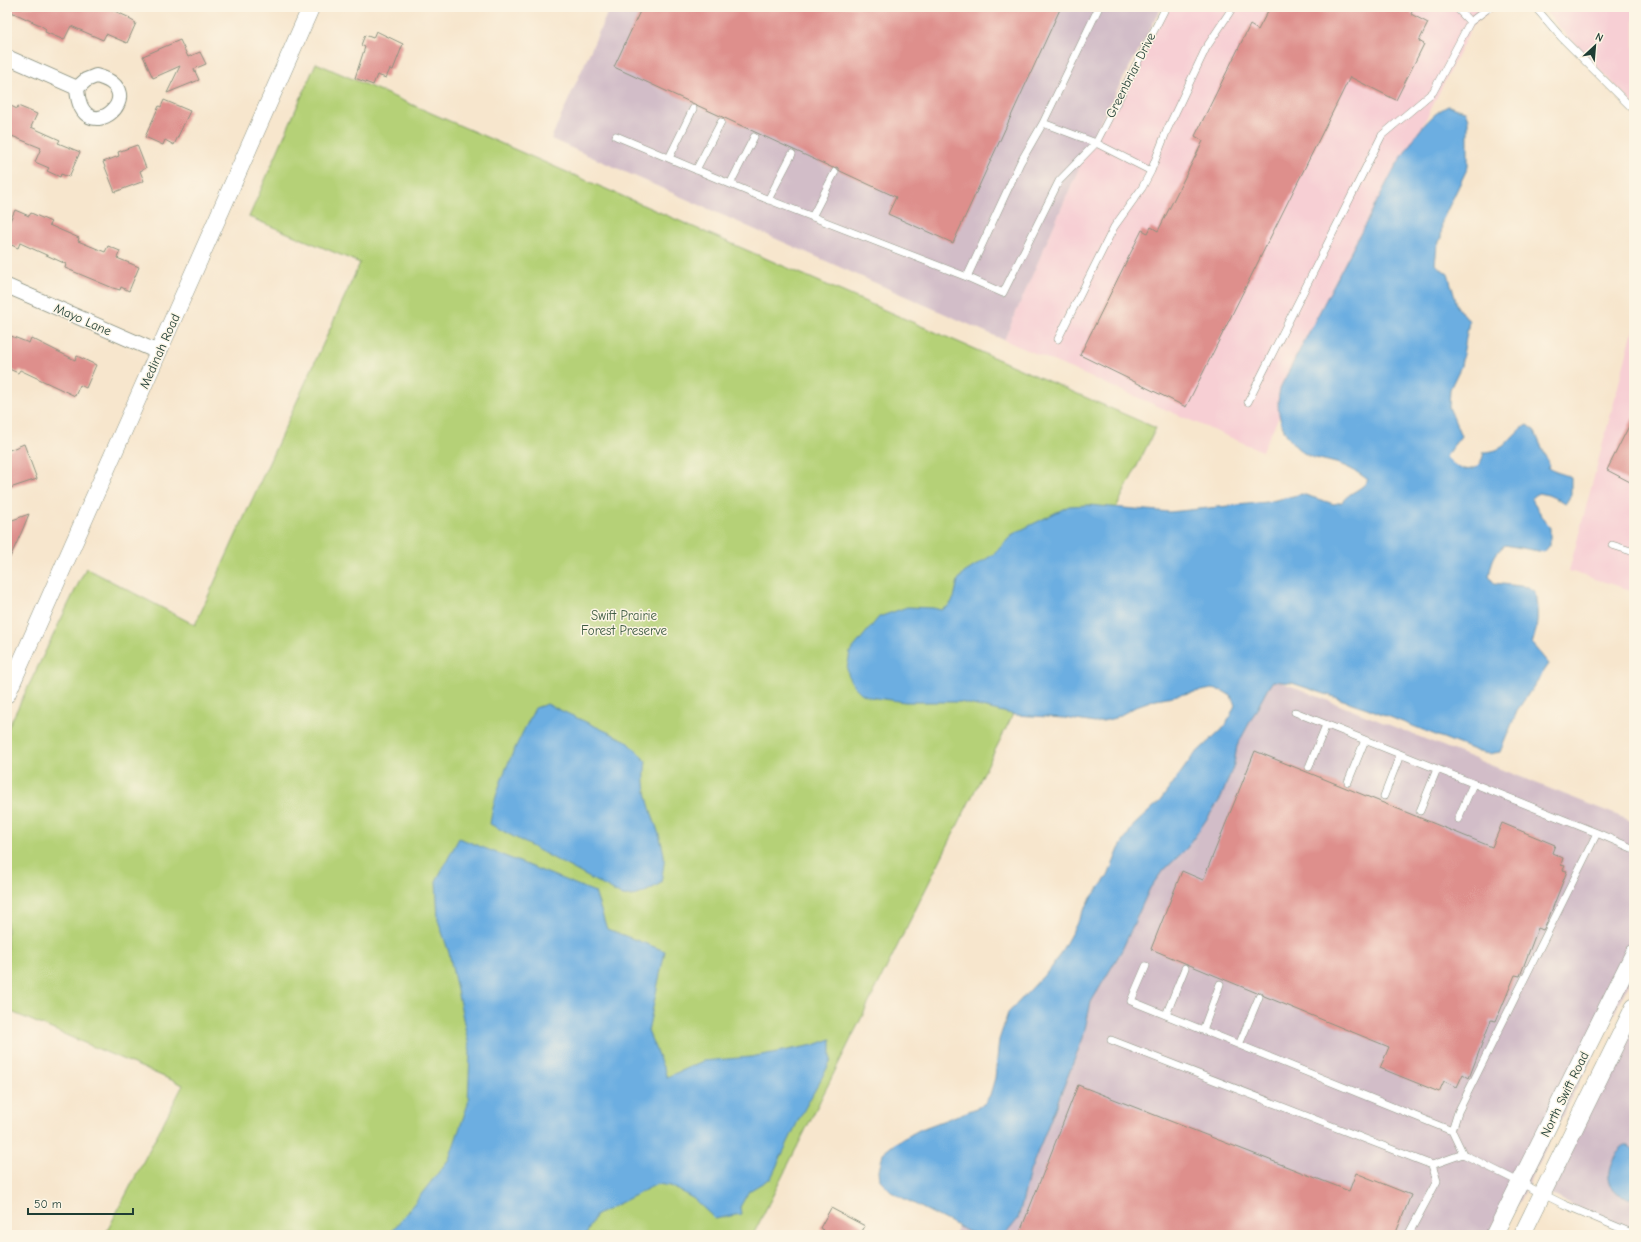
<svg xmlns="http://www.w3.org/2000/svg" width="1641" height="1242" font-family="'Comic Neue',sans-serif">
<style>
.built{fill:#f7cfd4}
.industrial{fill:#d2bdc8}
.green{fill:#b5d177;stroke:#6a8756}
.water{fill:#6caee1;stroke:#46768a}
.building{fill:#de8f8c}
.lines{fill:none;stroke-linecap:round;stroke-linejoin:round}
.service-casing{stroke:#8b9280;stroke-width:8}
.minor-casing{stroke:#8b9280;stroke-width:16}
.tertiary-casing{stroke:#8b9280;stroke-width:18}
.service{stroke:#fff;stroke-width:7}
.minor{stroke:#fff;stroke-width:14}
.tertiary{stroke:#fff;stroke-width:17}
.labels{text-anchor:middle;stroke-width:3;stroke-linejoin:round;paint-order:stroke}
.street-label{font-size:13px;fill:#1f3d34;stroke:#fcf5e5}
.park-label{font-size:13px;fill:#3d5b41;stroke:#fcf5e5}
</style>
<rect width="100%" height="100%" fill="#fcf5e5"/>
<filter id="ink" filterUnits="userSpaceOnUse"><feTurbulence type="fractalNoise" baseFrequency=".025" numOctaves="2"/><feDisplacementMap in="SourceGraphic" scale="8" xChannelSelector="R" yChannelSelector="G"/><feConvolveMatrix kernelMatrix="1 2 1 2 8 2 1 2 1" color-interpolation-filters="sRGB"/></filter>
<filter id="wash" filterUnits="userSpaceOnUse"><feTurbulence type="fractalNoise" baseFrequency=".012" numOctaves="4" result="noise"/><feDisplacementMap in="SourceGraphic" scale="16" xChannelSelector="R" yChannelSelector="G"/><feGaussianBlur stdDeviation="0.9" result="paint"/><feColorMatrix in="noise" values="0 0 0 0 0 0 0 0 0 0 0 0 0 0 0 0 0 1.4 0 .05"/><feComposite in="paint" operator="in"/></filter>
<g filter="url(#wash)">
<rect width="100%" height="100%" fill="#f7e6cd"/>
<path class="built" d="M1170,7H1495L1473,24L1262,451L1004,340L1095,131Z
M1542,7H1634V105L1557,25Z
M1634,326V591L1569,571Z"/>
<path class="industrial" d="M610,7H1162L1095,131L1004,340L551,139Z
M1261,674L1634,822V973L1502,1235H954Z
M1634,1006V1232L1607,1223L1541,1189Z"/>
<path class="green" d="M316,63L1156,428L753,1235H105L183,1085L7,1010V730L86,568L195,625L360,263L249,217Z"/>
<path class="water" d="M1448,106L1465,111L1468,119V167L1442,221L1441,238L1437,246L1435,264L1448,274L1458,308L1464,314L1469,321L1461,366L1450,389L1449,407L1461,436L1450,450L1446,457C1459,473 1480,476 1484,452C1509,451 1507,436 1527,425L1534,430L1550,466L1547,467C1555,473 1563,473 1571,478V495L1566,503L1548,495L1538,493L1531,499L1550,528V545L1544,552L1505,545C1493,554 1492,562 1489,576L1494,583L1528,587L1535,592C1538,613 1539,623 1532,644L1549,664L1518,709L1500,752L1489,754L1479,752L1367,708L1292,683L1273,681L1268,688L1237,746L1234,764L1221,798L1187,848L1161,873L1150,888L1122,950L1091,1002L1083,1038L1030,1171L1018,1219L1005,1235H977L969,1232L893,1193L880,1180L879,1171L883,1153L897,1142L921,1129L977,1108L985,1103L990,1095L995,1078L999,1040L1008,1013L1052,967L1058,957L1091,898L1108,876L1119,849L1133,826L1160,801L1193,756L1226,725L1235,705L1231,696L1223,691L1212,689L1156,699L1139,705L1115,718L1095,723L1064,718L1016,715L960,702H905L869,697L861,693L854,686L849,678L847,669L850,652L879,617L907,607L933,608L941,610L949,606L954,598L958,580L964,573L994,554L1013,534L1069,506L1088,505L1170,512L1267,502L1302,494L1334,504L1342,502C1350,491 1361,491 1368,480C1358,472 1345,465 1332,462C1325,460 1318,459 1311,457C1285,445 1272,413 1281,386L1395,167C1411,145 1422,119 1448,106Z
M547,704L627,741L646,761C640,800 658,820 664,855C665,863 662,874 661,883C649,890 637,898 623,896L490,824C496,782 516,746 535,708Z
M459,838L595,892L607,929L665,951L648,1031L667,1077L703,1061L751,1057L814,1045L831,1039V1061L798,1121L771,1178L749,1191L740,1207L741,1214L715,1219L694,1199L671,1186L657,1184L595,1216L586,1235H389L449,1159L468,1104L470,1051L449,953L438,920L436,881Z
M1625,1146H1629L1634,1150V1199C1630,1198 1625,1198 1621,1196C1601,1185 1608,1157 1625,1146Z"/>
<g id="blocks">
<path class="building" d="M7,7H106L130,18L129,19L136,23L127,43L106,34L103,40L71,26L64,40L45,32L46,29L40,25L7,10Z
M642,7H1061L953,243L888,214L896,197L840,171L837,167L833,168L614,67Z
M1270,7H1414L1411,14L1428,23L1419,41L1424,44L1396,100L1350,77L1186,407L1080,355L1142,230L1148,233L1151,227L1158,231L1203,141L1195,136L1250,25L1258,30Z
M376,31L403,44L393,70L390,69L386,78L377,75L373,85L355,78L365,47L361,45L365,35L373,38Z
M180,40L188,57L200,52L206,64L194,69L199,80L167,93L180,66L153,78L143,56Z
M164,100L190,111L174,145L165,140L163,145L145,137L159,106L161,107Z
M7,104L17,109L18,106L37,114L31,127L60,140L58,143L80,152L69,177L61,174L60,177L47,171L49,168L35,162L41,148L7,134Z
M137,145L146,168L140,171L144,181L115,192L103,162L119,156L118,152Z
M15,210L29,216L31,213L51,222L49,225L79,238L78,241L105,252L108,246L120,251L117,258L139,267L129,291L121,287L120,290L113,288L65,268L66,264L20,243L18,248L7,243V227Z
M11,336L29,343L31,338L75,360L77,356L96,365L86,388L80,385L75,396L20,370L18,373L7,368V345Z
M1634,416V484L1607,470Z
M24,444L37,479L7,489V451Z
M29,514L22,531L7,564V522Z
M1255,751L1492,847L1502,823L1555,845L1552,853L1563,858L1561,865L1565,866L1563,870L1567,871L1546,925L1543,930L1538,928L1520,976L1515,975L1496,1021L1491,1020L1469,1078L1463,1074L1457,1087L1444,1081L1439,1092L1380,1068L1389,1047L1264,996L1261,992L1257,993L1151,949L1182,871L1203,880Z
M1078,1085L1349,1191L1356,1173L1411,1195L1395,1235H1028L1020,1232Z
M831,1208L865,1226L860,1235H821L823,1230L820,1228Z"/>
</g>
</g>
<g filter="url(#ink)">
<use href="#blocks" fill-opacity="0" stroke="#8b9280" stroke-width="1"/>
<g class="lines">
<defs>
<path id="service" d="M1099,7L1043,123L1096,143L1151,171
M1456,7L1470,22
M1535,7L1561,37L1634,110
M1043,123L1020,163L967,277L1003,293L1059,181L1096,143L1166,7
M616,136L754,194L967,277
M669,158L693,109
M696,170L721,122
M730,184L754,137
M768,200L792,154
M812,217L835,172
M1058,339L1114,227L1142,188L1151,171L1167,130L1206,48L1233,7
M1248,402L1382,135L1433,92L1470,22L1490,7
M1612,545L1634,552
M1295,712L1597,833L1458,1112L1452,1131
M1309,767L1326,725
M1348,782L1365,740
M1384,796L1400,755
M1420,811L1437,769
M1458,819L1473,784
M1597,833L1634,849
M1146,966L1131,1001L1452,1131L1463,1154L1563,1204L1634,1234
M1166,1015L1185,968
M1203,1030L1220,984
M1111,1040L1432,1165L1463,1154
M1239,1045L1259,997
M1408,1235L1437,1181L1432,1165"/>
<path id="minor" d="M7,57L77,88
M96,76C156,91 81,155 77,88L86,80Z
M7,286L158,352"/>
<path id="tertiary" d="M7,694L311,7
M1494,1235L1634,953
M1522,1235L1634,1007"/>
</defs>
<use href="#service" class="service-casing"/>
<use href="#minor" class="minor-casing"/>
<use href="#tertiary" class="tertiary-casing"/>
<use href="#service" class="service"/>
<use href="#minor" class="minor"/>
<use href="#tertiary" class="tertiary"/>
</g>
</g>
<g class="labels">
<g class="street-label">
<text transform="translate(1130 75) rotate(-63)" y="5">Greenbriar Drive</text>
<text transform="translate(83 319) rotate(24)" y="5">Mayo Lane</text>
<text transform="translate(159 351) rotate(-66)" y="5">Medinah Road</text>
<text transform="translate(1564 1094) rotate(-64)" y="5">North Swift Road</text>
</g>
<g class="park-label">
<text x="624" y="620">Swift Prairie<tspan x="624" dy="15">Forest Preserve</tspan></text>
</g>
</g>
<rect width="1641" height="1242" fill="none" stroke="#fcf5e5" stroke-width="24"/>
<g transform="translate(1595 46) rotate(26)" stroke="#fcf5e5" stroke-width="3" paint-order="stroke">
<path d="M0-3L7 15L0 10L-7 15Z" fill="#1f3d34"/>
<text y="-6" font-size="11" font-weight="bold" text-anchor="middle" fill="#1f3d34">N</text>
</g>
<path d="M28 1208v6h105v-6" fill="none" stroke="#1f3d34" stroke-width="2"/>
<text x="34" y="1208" font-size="12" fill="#1f3d34" stroke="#fcf5e5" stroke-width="3" paint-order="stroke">50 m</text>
</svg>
